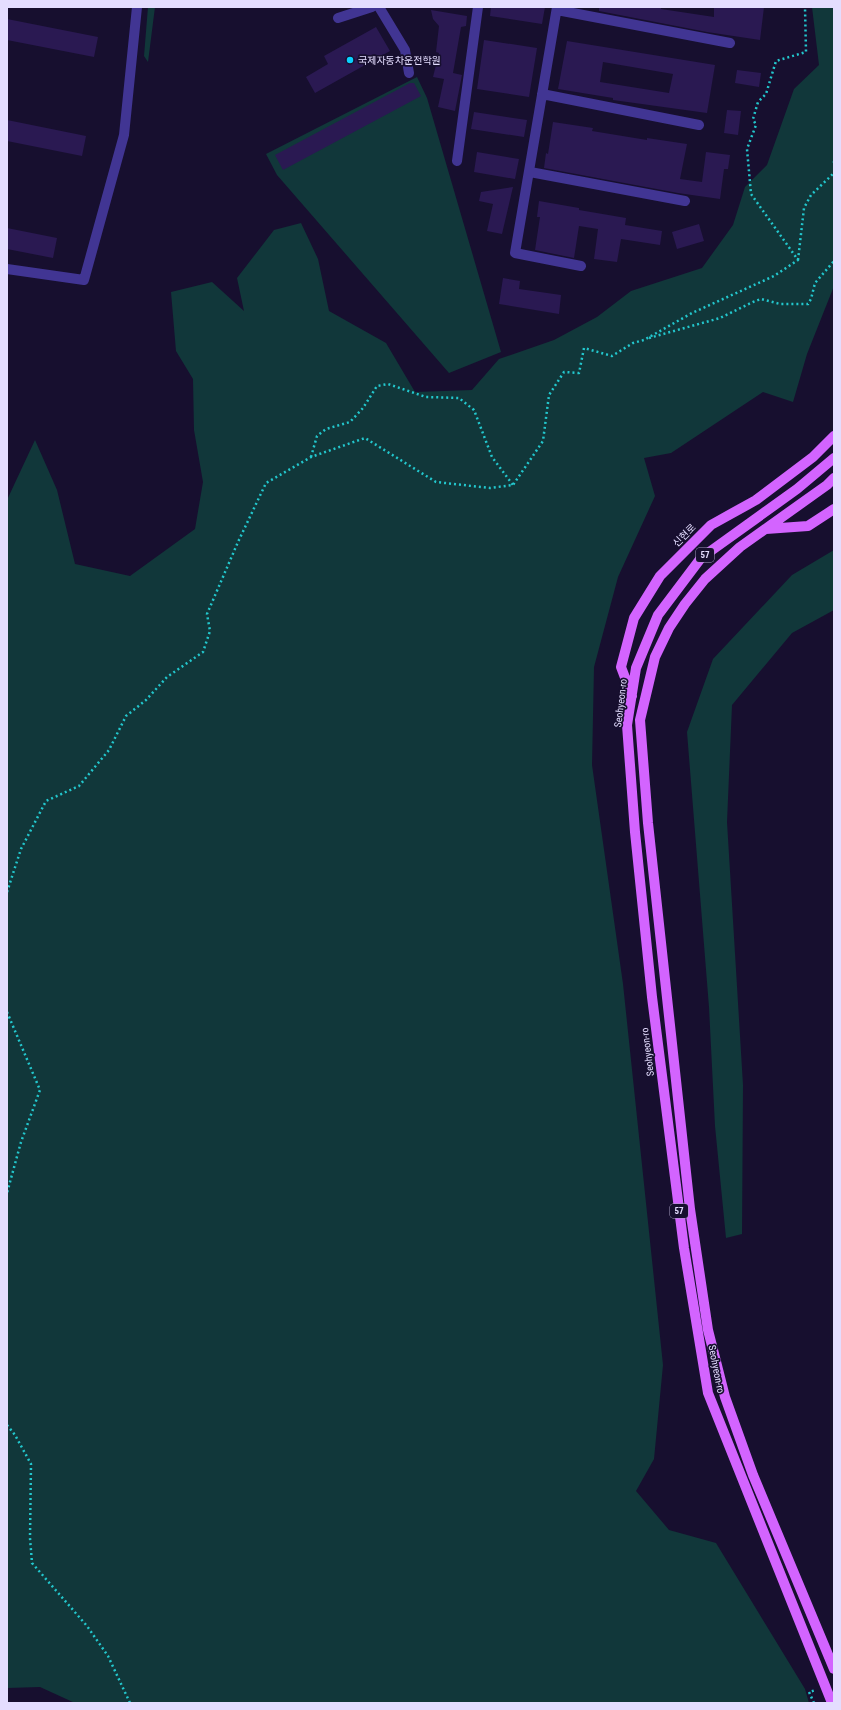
<svg xmlns="http://www.w3.org/2000/svg" width="841" height="1710" font-family="'Roboto Condensed','Noto Sans KR',sans-serif">
<style>
.green{fill:#11373a}
.building{fill:#2a1952;fill-rule:evenodd}
.lines{fill:none;stroke-linecap:round;stroke-linejoin:round}
.path{stroke:#23c7cd;stroke-width:2.5;stroke-dasharray:2 3;stroke-linecap:butt}
.minor{stroke:#413593;stroke-width:10}
.major{stroke:#d364ff;stroke-width:10}
.poi-dot{fill:#09d0ff;stroke:#170f2f;stroke-width:1.5}
.labels{text-anchor:middle;stroke-width:3.5;stroke-linejoin:round;paint-order:stroke}
.shield{fill:#170f2f;stroke:#a69fc1;stroke-width:1}
.shield-label{font-size:9px;font-weight:bold;fill:#e4ddff}
.poi-label{font-size:10px;fill:#e4ddff;stroke:#170f2f;text-anchor:start}
.street-label{font-size:10px;fill:#e4ddff;stroke:#170f2f}
</style>
<rect width="100%" height="100%" fill="#170f2f"/>
<path class="green" d="M148,7H155L148,62L144,56Z
M812,7H834V286L807,354L793,402L763,392L671,453L644,458L655,496L618,577L594,667L592,765L623,984L663,1365L654,1459L636,1491L669,1530L716,1543L805,1689L809,1703H75L40,1687L7,1688V500L35,440L57,490L75,564L130,576L195,529L203,482L194,430L193,379L176,351L171,292L212,282L244,311L237,278L274,230L301,223L318,259L329,311L386,343L415,392L472,390L499,359L554,340L597,317L631,291L702,268L733,225L745,187L767,165L794,89L819,65Z
M417,77L427,98L501,352L449,373L277,175L266,154Z
M834,550V610L792,633L732,705L727,822L743,1085L742,1234L726,1238L715,1126L709,1007L687,732L713,659L792,575Z"/>
<path class="building" d="M491,7H545L542,24L490,16Z
M599,7H661V9L714,17V7H764L760,40L707,32L599,11Z
M431,10L467,16L466,26L461,27L453,73L462,75L455,111L438,107L444,79L433,77L439,53L436,52L439,26L433,19Z
M7,19L98,37L94,57L7,40Z
M376,27L390,51L315,93L306,77L328,64L324,56Z
M484,40L537,48L529,97L477,89Z
M567,41L715,65L707,113L613,100V98L558,89ZM603,62L673,74L669,93L600,82Z
M737,70L761,73L759,87L735,83Z
M410,83H414L421,96L283,170L275,155Z
M727,110L741,111L738,135L724,133Z
M474,112L527,120L524,137L471,129Z
M7,120L86,136L82,156L7,141Z
M553,122L593,128L592,131L647,140V138L687,144L680,179L702,182L706,152L730,155L728,169H724L720,199L678,193L544,168L546,153L548,154Z
M477,152L519,159L515,179L474,172Z
M513,187L502,234L487,231L493,204L479,201L481,192Z
M539,201L579,208V210L626,218L625,225L662,231L660,245L621,239L617,262L594,259L598,229L579,226L574,258L535,250L540,217H537Z
M699,224L704,241L677,249L672,232Z
M7,228L57,238L53,258L7,249Z
M503,278L520,281L519,289L561,295L559,314L499,304Z"/>
<g class="lines">
<path class="path" d="M834,161V163
M798,260L804,208L811,195L834,173
M649,338L720,318L753,302L761,299L780,304H808L811,299L815,283L834,261
M311,457L317,436L326,429L350,422L363,408L377,386L388,384L426,397L459,398L474,410L492,457L513,485
M7,892L21,849L46,801L79,786L109,750L126,716L146,700L167,677L203,652L210,631L207,614L238,542L266,483L311,457L365,438L436,482L490,488L513,485L543,441L549,395L564,372L579,373L584,348L612,356L633,343L644,340L692,313L774,276L798,260L751,194L747,149L756,125L753,119L758,102L766,94L776,61L806,52L805,7
M7,1012L40,1090L21,1142L7,1193
M7,1425L15,1435L31,1464L30,1538L32,1563L87,1626L108,1656L130,1703
M814,1703L809,1692L816,1690"/>
<path class="minor" d="M379,7L405,50L409,73
M557,7L515,253L581,266
M557,10L730,43
M338,18L372,7
M542,94L699,125
M457,161L478,7
M530,172L685,201
M7,269L84,280L124,135L137,7"/>
<path class="major" d="M834,478L827,485L740,547L705,579L685,604L669,628L655,657L640,720L648,823L690,1209L708,1330L725,1397L753,1475L834,1669
M766,529L808,526L834,509
M632,696L621,667L634,618L660,576L711,525L756,500L813,457L834,436
M832,1703L708,1393L684,1248L652,997L635,832L627,725L636,668L658,615L701,558L797,489L834,458"/>
</g>
<circle class="poi-dot" cx="350" cy="60" r="4"/>
<g class="labels">
<g class="shield">
<rect x="696" y="548" width="18" height="14" rx="3"/>
<rect x="670" y="1204" width="18" height="14" rx="3"/>
</g>
<g class="shield-label">
<text x="705" y="558">57</text>
<text x="679" y="1214">57</text>
</g>
<g class="poi-label">
<text x="358" y="64">국제자동차운전학원</text>
</g>
<g class="street-label">
<text transform="translate(684 535) rotate(-45)" y="4">신현로</text>
<text transform="translate(620 703) rotate(-83)" y="4">Seohyeon-ro</text>
<text transform="translate(647 1052) rotate(-97)" y="4">Seohyeon-ro</text>
<text transform="translate(717 1369) rotate(79)" y="4">Seohyeon-ro</text>
</g>
</g>
<rect width="841" height="1710" fill="none" stroke="#e4ddff" stroke-width="16"/>
</svg>
